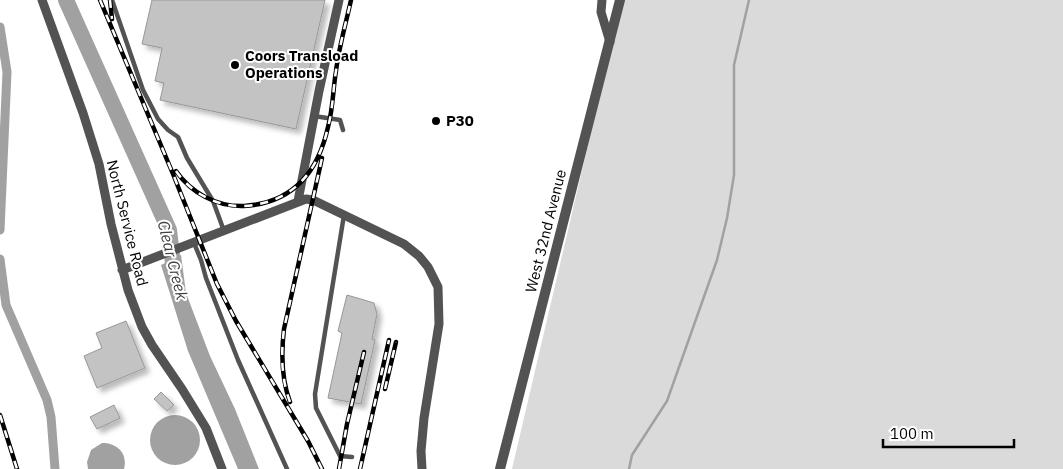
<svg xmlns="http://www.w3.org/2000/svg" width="1063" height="469" font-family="'IBM Plex Sans',sans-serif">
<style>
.green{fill:#dadada}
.water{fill:#a1a1a1}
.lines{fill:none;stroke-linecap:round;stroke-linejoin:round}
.stream{stroke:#a1a1a1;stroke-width:2.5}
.canal{stroke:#a1a1a1;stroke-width:9}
.river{stroke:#a1a1a1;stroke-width:16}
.building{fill:#c3c3c3;stroke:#979797;filter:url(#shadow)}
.service{stroke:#535353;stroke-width:4.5}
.minor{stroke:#535353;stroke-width:9}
.tertiary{stroke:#535353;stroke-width:10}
.rail-casing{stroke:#000;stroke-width:4.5}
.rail{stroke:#fff;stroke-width:2.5;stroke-dasharray:8;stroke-linecap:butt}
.poi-dot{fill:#000;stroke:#fff;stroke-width:2}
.labels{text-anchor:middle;stroke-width:4;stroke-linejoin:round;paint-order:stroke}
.poi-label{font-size:15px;font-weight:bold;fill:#000;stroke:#fff;text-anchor:start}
.street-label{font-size:15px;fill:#000;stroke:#fff}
.water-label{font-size:16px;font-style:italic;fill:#424242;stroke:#fff}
</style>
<defs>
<filter id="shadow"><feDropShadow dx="4.5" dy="4.5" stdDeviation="2.5" flood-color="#0004"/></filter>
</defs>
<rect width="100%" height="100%" fill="#fff"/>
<path class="green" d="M622,0H1063V469H512Z"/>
<path class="water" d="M181,255L186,293L210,356L235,409L259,469H238L188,351L161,265Z
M150 440a25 25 0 1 1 50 0a25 25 0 1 1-50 0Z
M102,443C118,443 128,454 124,469H88L87,462L91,450Z"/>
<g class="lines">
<path class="stream" d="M629,469L632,455L667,401L717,260L727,218L734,175V65L749,0"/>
<path class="canal" d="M0,27L7,72L0,230
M0,259L6,305L47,400L51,417L55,469"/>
<path class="river" d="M66,0L169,230L175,280"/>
</g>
<path class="building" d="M152,0H325L296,129L160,100L164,83L155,81L162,48L142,44Z
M347,295L374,303L377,314L372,339L375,340L361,404L328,398L342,333L338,331Z
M126,321L145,368L97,388L84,356L102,348L96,333Z
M161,392L174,405L167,411L154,399Z
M114,405L120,418L97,429L90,417Z"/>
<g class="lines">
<path class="service" d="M112,0L143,90L158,119L168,130L178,137L187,158L213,201L224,231
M314,116L340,120L343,130
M344,215L315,394L316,408L340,456L352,457
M194,243L201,260L206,278L238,360L287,469"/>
<path class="minor" d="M42,0L83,113L99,164L111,224L128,290L142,327L152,345L182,389L206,428L222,469
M602,0L601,12L610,42
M298,201L319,91L339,0
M122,270L306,199L313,200L404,244L419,256L428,267L438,287L439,324L424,418L421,451L422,469"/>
<path class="tertiary" d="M500,469L620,0"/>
<defs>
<path id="rail" d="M100,0L173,174L217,284L236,321L308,441L322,469
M110,0L112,19
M176,171C191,193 217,207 244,206C293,203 318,172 328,127C333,109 333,89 336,71C339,47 346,23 351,0
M385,389L396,342
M290,402C281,378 281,354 284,329L322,158
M0,415L17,469
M339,469L347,424L364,352
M360,469L389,340"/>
</defs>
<use href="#rail" class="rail-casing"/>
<use href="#rail" class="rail"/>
</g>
<g class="poi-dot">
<circle cx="235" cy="65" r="5"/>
<circle cx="436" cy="121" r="5"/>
</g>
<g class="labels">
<g class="poi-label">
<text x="245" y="61">Coors Transload<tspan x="245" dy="17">Operations</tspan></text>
<text x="446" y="126">P30</text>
</g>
<g class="street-label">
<text transform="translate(127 223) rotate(76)" y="5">North Service Road</text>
<text transform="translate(546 231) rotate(-76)" y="5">West 32nd Avenue</text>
</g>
<g class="water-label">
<text transform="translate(173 260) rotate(76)" y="6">Clear Creek</text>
</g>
</g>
<path d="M883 439v8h131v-8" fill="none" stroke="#000000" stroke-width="2.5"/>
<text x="890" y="439" font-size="15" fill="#000000" stroke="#ffffff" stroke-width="4" paint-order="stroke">100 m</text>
</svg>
